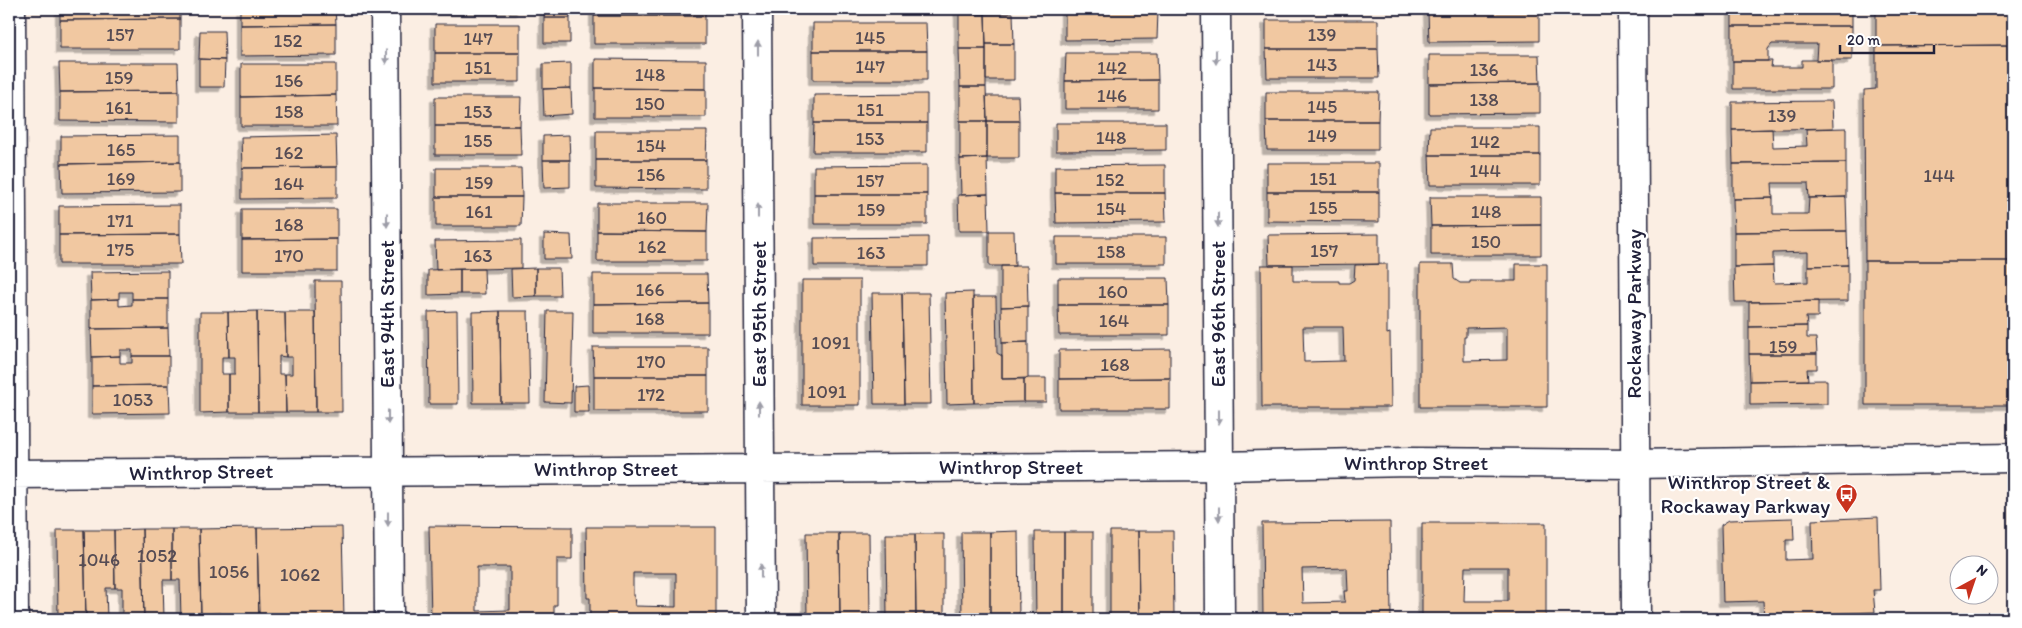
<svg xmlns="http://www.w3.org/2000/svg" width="2022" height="628" font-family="Itim,sans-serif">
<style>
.building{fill:#f1c8a1;stroke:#22223b;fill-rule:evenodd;filter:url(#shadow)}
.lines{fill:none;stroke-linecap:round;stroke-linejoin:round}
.street-casing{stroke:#22223b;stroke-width:31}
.secondary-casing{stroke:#22223b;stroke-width:31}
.street{stroke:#fff;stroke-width:28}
.secondary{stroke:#fff;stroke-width:28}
.oneway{fill:#9c9ca7}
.labels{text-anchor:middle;stroke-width:4.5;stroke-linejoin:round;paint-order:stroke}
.number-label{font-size:19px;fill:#564c54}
.street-label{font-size:21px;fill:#22223b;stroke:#fff}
.poi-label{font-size:21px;fill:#22223b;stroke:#fff;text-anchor:end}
</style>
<defs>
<filter id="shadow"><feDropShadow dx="-4.5" dy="4.5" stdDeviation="0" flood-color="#0004"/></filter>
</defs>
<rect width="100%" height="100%" fill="#fbeee3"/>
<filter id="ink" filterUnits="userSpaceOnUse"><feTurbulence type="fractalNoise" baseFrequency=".02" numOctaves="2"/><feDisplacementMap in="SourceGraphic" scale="10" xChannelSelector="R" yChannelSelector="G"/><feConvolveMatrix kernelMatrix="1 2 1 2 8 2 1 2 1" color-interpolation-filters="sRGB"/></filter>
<g filter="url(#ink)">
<path class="building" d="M60,9H180V19L60,20Z
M240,9H335L336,24L240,25Z
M436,9H521V11H436Z
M544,9H570V18H544Z
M594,9H705V16H594Z
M812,9H926L812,10Z
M958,9H985V14H959Z
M1065,9H1158V11H1065Z
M1428,9H1539V12H1428Z
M1732,9H1852V26H1732Z
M1876,9H2013V45L1876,46Z
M1065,11H1158L1157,39L1065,40Z
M1428,12H1539V41L1429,42Z
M1013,13L1014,44H986L985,14Z
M959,14H985L986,49H959Z
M594,16H705V44H594Z
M544,18H570V43H544Z
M180,19V49H60V20Z
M1266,20H1378V49H1266Z
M813,23H926L927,51H813Z
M336,24V55L240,56V25Z
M435,24H520V53H435Z
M1732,26H1852V60H1816L1817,44H1772L1768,49V61H1732Z
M200,31H224L225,60L199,59Z
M986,44H1014V80H986Z
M2013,45V261H1865L1864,90L1876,89V46Z
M959,49H986V87H960Z
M1266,49H1378L1379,78H1267Z
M813,51H927V80H813Z
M435,53H520V82H435Z
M1066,53H1157L1158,80L1065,81Z
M1429,55H1539L1540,83L1429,84Z
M199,59L225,60L224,87H199Z
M595,59L706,60V89L595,88Z
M1802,60H1832V89H1733V61H1772L1771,67H1802Z
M59,63H178L179,91L60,92Z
M571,63V88L543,89V64Z
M241,64H336V95L241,97Z
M1158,80V109H1065V81Z
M1540,83V113L1429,114V84Z
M960,87H986L987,121H960Z
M571,88L572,114L544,116L543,89Z
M595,88L706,89V117H595Z
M179,91V122L60,121V92Z
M1266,92H1379L1378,121H1266Z
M927,94V123H814V95Z
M336,95L337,126H241V97Z
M986,96H1018L1019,121H987Z
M435,97H521L520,126H435Z
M1832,101L1833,128L1732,130V102Z
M960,121H987V158L960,159Z
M987,121H1019V158H987Z
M1266,121H1378V150H1267Z
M814,123H927V152H813Z
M1056,123H1166V150L1056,151Z
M435,126H520L521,155H435Z
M1430,127H1540V155H1429Z
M1846,128V163L1733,164L1732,130L1772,129L1773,147L1807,146L1806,129Z
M596,131H707L706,160H596Z
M180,135V162L61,164V136Z
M336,135L337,167L242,168L241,137Z
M569,135L570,160H543V136Z
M1429,155H1540V185H1430Z
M987,158L988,194L961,195L960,159Z
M543,160H570V187L544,188Z
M596,160H706V189L596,188Z
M180,162V192L62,193L61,164Z
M1267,163H1379V192H1267Z
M1846,163V197L1809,198L1808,183H1772L1773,198L1733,199V164Z
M927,165V194H814V166Z
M1165,165V193H1055V166Z
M337,167V198L242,199V168Z
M436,168H521L522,197H436Z
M1267,192H1379V222L1267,221Z
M1055,193H1165L1166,222L1056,223Z
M814,194H927V224H814Z
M988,194L989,231H959L958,195Z
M436,197H522L521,226H436Z
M1430,197H1541V225L1431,226Z
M1846,197L1847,231L1734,232L1733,199L1773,198V214H1808L1809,198Z
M597,203H708L707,232L597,231Z
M180,205V234L59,235V206Z
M242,209H337V239L242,240Z
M1541,225V255H1431V226Z
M597,231L707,232V261H597Z
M989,231H1014L1015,266H989Z
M1847,231L1848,265L1808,266V252L1773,253V266L1734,267V232Z
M180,234L181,264H59V235Z
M544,234L571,235L572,259H544Z
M1379,234V264L1269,265L1268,235Z
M928,237V266H814V238Z
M1056,237H1166V264H1056Z
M337,239V271H242V240Z
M521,240V268L436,270L435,241Z
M1865,261H2013V405H1865Z
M1387,264V334L1390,333L1391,407H1262L1261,265H1293V281H1339V283H1349L1354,280L1355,265ZM1303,327H1343L1344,361L1304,362Z
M1420,264H1453L1454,279L1460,283H1470V281H1516V264H1547V407H1420ZM1507,327V360L1464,361V337H1466V328Z
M1848,265V301L1735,302L1734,267L1773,266L1774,283L1808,282V266Z
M1001,266H1027L1028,306L1001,307Z
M536,268H559L560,296H536Z
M536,268V296L512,297L511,269Z
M460,269H484L485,294H460Z
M460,269V294L428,295V270Z
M168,271V299H132V292H119V299L91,300L90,272Z
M593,274H707L708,303L593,304Z
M1058,278H1168L1169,305H1058Z
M802,280H860V405H802Z
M315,281H341L342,412H316Z
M973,292L974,403L947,404L945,293Z
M872,293H902L904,404H874Z
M902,293H929L931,404H904Z
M973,297H996L997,353L1002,356V379H1024V402L974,403Z
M119,299V306L132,305V299H168V328L91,329V300Z
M1818,301V317H1806L1807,326L1749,327V302Z
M708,303V333H593V304Z
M1058,305H1169V335H1059Z
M1028,306V342L1002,343L1001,307Z
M257,311L258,412H229V374H235V357H229L228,312Z
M257,311L285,312L286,357L279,356V374H285L286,412H258Z
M457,311L458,404H429L428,312Z
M500,311L501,403H473L472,312Z
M500,311H528L530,403H501Z
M547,311H573L571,403L545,402Z
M200,312H228L229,357H222V374H229V412L200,413Z
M285,312H315L316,412H286L285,374H292V357H286Z
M1807,326V338H1816L1817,354H1749V327Z
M168,328L169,356H132V350H120V356L92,357L91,329Z
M1028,342V378L1002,379V343Z
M593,347H708V376H594Z
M1170,349V378L1059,379V350Z
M1749,354H1817V369H1807L1808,380L1750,381Z
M120,356V363H132V356H169V385L92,386V357Z
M594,376H708V411H594Z
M1028,378H1046V402H1024V379Z
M1170,378V409H1059V379Z
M1827,380V404L1750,405V381Z
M169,385L170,413L92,414V386Z
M588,385L589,412H574V386Z
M1878,517L1880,590H1873L1875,612L1817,614V619H1764L1763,601L1723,602L1721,525L1729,520L1793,518L1794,540H1786V560L1813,559L1812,520Z
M1390,522L1391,619H1263L1262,523ZM1347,568L1348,591H1344L1345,602L1303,603L1302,569Z
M1422,523H1546V619H1422ZM1465,567H1508V601H1464Z
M429,526L572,527V559H557V605H554V614L558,619H431ZM477,567H510V610L477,611Z
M342,527L344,619H259L257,528Z
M586,527H716V619H590V598H587ZM633,573H676V607L635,606L634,596H633Z
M257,528L259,619H220V613L201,614L199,529Z
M142,529L144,619H122V588H115L114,530Z
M142,529H172V580H163L164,619H144Z
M172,529H199L201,619H181L180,580H172Z
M57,530H84L86,619H58Z
M84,530H114L115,588H106L107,619H86Z
M1018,531L1019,619H990V532Z
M1110,531H1138L1139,619H1110Z
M1138,531H1173L1174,619H1139Z
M961,532H990V619H962Z
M1035,532H1064V619H1036Z
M1064,532H1093V619H1064Z
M806,533H839L840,619H807Z
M839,533H869L870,619H840Z
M886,534H915L916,619H887Z
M915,534H944V619H916Z"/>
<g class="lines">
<defs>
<path id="street" d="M11,9L14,619
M385,9L389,619
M757,9L761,619
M1216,9L1220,619
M9,474L1219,466L1410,462L1635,464L2013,458"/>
<path id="secondary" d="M1633,9L1636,619"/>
</defs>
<use href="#street" class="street-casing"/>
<use href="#secondary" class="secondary-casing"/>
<use href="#street" class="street"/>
<use href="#secondary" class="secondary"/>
</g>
<defs><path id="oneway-solid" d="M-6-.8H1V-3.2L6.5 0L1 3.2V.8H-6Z" transform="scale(1.25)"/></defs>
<g class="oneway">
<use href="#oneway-solid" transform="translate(758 48) rotate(-90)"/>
<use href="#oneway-solid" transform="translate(386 57) rotate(90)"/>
<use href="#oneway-solid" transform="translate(1216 57) rotate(90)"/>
<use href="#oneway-solid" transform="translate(758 211) rotate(-90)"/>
<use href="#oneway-solid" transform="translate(387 220) rotate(90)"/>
<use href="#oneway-solid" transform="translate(1218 220) rotate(90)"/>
<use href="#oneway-solid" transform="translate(759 408) rotate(-90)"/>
<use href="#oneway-solid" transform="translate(388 417) rotate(90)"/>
<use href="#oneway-solid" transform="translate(1219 417) rotate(90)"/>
<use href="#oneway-solid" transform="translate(1219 514) rotate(90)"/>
<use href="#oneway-solid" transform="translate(388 519) rotate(90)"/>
<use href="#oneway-solid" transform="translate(761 571) rotate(-90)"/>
</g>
</g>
<defs>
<symbol id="bus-pin" viewBox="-11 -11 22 30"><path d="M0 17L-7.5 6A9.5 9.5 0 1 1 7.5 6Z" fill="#c8321e" stroke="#fff"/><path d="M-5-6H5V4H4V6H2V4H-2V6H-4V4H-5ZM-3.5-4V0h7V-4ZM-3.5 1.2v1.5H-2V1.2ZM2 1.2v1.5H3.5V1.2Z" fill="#fff"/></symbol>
</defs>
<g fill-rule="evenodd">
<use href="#bus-pin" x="1834" y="482" width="25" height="34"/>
</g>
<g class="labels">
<g class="number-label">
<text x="120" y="41">157</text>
<text x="1322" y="41">139</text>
<text x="870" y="44">145</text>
<text x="478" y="45">147</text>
<text x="288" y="47">152</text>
<text x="1322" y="71">143</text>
<text x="870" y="73">147</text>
<text x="478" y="74">151</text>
<text x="1112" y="74">142</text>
<text x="1484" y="76">136</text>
<text x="650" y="81">148</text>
<text x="119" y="84">159</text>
<text x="289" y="87">156</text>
<text x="1112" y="102">146</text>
<text x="1484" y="106">138</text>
<text x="650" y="110">150</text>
<text x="1322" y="113">145</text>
<text x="119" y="114">161</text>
<text x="870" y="116">151</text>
<text x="289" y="118">158</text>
<text x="478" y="118">153</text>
<text x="1782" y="122">139</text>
<text x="1322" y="142">149</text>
<text x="1111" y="144">148</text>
<text x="870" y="145">153</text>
<text x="478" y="147">155</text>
<text x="1485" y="148">142</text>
<text x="651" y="152">154</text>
<text x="121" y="156">165</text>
<text x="289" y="159">162</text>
<text x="1485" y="177">144</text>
<text x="651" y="181">156</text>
<text x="1939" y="182">144</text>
<text x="121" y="185">169</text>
<text x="1323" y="185">151</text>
<text x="1110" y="186">152</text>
<text x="870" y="187">157</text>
<text x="479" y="189">159</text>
<text x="289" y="190">164</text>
<text x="1323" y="214">155</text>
<text x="1111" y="215">154</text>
<text x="871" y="216">159</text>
<text x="479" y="218">161</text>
<text x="1486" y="218">148</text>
<text x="652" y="224">160</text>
<text x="120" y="227">171</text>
<text x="289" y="231">168</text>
<text x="1486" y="248">150</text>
<text x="652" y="253">162</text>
<text x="120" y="256">175</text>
<text x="1324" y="257">157</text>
<text x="1111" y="258">158</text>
<text x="871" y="259">163</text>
<text x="289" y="262">170</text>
<text x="478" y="262">163</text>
<text x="650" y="296">166</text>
<text x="1113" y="298">160</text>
<text x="650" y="325">168</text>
<text x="1114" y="327">164</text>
<text x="831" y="349">1091</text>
<text x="1783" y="353">159</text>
<text x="651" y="368">170</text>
<text x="1115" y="371">168</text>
<text x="827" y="398">1091</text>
<text x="651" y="401">172</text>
<text x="133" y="406">1053</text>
<text x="157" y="562">1052</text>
<text x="99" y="566">1046</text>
<text x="229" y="578">1056</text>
<text x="300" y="581">1062</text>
</g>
<g class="street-label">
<text transform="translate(387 314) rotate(-90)" y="7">East 94th Street</text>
<text transform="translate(759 314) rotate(-90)" y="7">East 95th Street</text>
<text transform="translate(1218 314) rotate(-90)" y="7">East 96th Street</text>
<text transform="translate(1634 314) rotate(-90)" y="7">Rockaway Parkway</text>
<text x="1416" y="470">Winthrop Street</text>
<text x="1011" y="474">Winthrop Street</text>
<text x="606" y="476">Winthrop Street</text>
<text transform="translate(201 472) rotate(-1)" y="7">Winthrop Street</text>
</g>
<g class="poi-label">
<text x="1830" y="489">Winthrop Street &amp;<tspan x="1830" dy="24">Rockaway Parkway</tspan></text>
</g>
</g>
<rect width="2022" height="628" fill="none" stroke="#fff" stroke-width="30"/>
<rect x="15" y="15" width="1992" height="598" fill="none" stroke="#22223b" stroke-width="2" filter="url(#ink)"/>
<g transform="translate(1974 580) rotate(40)"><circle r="24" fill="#ffffff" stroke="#a7a7b1"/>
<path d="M0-4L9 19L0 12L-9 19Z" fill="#c8321e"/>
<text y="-8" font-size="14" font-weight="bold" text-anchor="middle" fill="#22223b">N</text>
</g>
<path d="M1840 45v8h94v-8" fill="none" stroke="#22223b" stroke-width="2.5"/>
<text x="1847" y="45" font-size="15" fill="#22223b" stroke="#ffffff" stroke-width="4" paint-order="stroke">20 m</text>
</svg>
